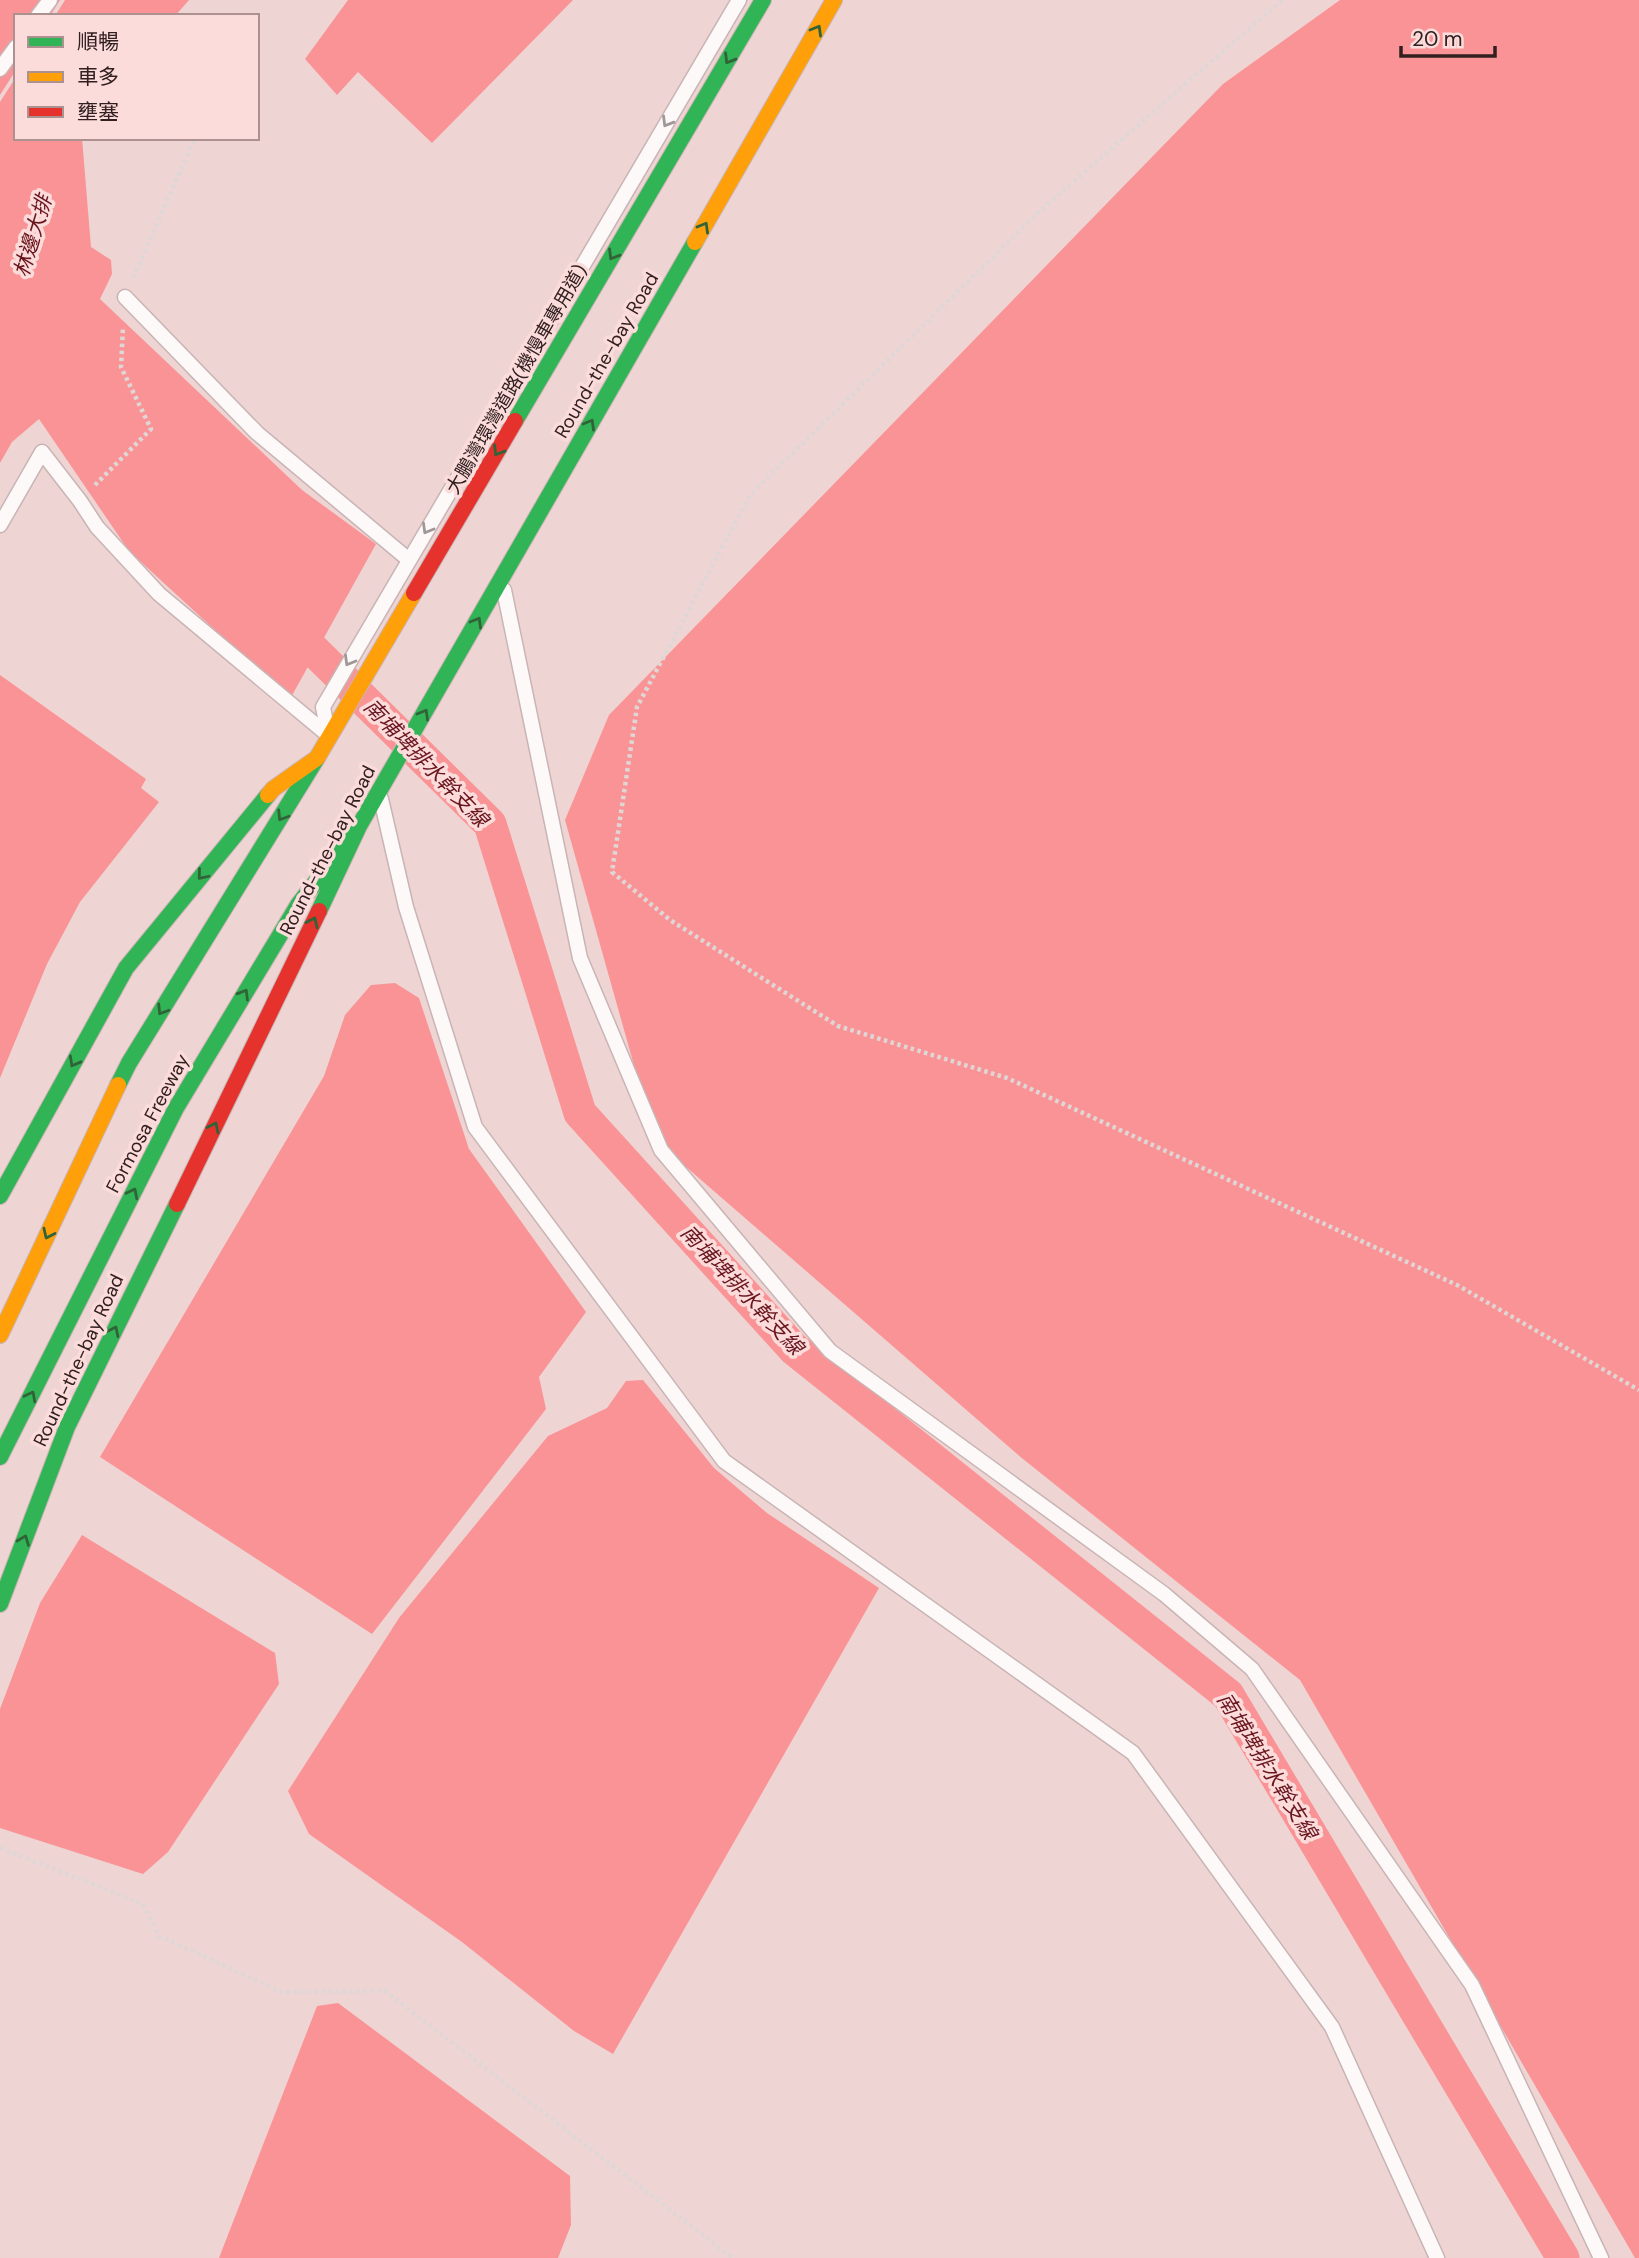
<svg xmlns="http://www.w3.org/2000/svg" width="1639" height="2258" font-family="'DM Sans','Noto Sans TC',sans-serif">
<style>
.water{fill:#fa9395}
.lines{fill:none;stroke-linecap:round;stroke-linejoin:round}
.canal{stroke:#fa9395;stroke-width:33}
.lane-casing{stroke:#c9b4b4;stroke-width:17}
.fast-casing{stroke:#c9b4b4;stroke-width:18}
.slow-casing{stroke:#c9b4b4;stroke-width:18}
.jam-casing{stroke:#c9b4b4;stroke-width:18}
.path{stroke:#dfd7d6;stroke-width:4.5;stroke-dasharray:3.5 3.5;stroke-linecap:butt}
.lane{stroke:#fdf9f9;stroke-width:14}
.fast{stroke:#30b455;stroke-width:16}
.slow{stroke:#ff9f0a;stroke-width:16}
.jam{stroke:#e5322d;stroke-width:16}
.oneway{stroke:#316338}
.oneway2{stroke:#a29797}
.labels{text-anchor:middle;stroke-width:7;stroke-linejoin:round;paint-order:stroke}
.street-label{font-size:19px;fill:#322020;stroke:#fbdcdb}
.water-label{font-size:21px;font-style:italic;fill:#69151d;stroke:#fbdcdb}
</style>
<rect width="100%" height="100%" fill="#efd4d4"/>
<path class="water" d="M0,0H60L50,16H16V70L0,95Z
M65,0H189L175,16H55Z
M348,0H573L432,143L358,72L337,95L305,59Z
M1340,0H1639V2258H1635L1300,1680L1023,1459L655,1140L565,820L609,715L1223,84Z
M16,77V138H82L91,247L111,260L112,274L100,299L302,490L376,544L290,699L129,551L39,419L12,442L0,463V102Z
M0,675L146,779L141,788L159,802L80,902L47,964L0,1078Z
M395,983L419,998L469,1149L586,1312L539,1377L546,1409L372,1634L100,1457L324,1076L345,1015L371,985Z
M643,1380L714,1468L767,1513L879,1588L613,2054L574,2031L462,1942L309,1834L288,1791L399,1618L548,1436L607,1408L626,1381Z
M82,1535L275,1653L279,1684L168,1852L143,1874L0,1828V1709L40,1603Z
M338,2003L570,2176L571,2225L558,2258H219L317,2006Z"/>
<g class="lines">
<path class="canal" d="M285,622L490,824L580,1113L794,1349L1228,1695L1563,2258"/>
<defs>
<path id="lane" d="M38,16L50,0
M0,69L16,47
M125,297L257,433L409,560
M0,525L42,452L80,501L97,527L159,594L328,735
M504,590L580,958L661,1150L830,1351L1164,1594L1252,1669L1472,1985L1601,2258
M327,728L323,707L739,0
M381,799L406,907L475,1127L724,1461L1133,1753L1332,2027L1437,2258"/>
<path id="fast" d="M515,421L763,0
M319,911L359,826L695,242
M118,1085L129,1063L317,758
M0,1196L126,968L268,795
M0,1457L176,1108L298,905L359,826
M0,1604L67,1427L177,1204"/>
<path id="slow" d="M695,242L834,0
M268,795L273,789L317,758L414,593
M0,1335L118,1085"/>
<path id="jam" d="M414,593L515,421
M177,1204L319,911"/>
</defs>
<use href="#lane" class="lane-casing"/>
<use href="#fast" class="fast-casing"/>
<use href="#slow" class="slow-casing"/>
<use href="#jam" class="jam-casing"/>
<path class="path" d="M1282,0L1042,209L750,495L637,707L612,872L670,920L838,1026L1007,1078L1457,1285L1639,1390
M133,278L195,138
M95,485L151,429L121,367L123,327
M0,1848L143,1904L159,1936L281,1992L385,1991L733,2258"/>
<use href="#lane" class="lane"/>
<use href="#fast" class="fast"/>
<use href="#slow" class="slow"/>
<use href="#jam" class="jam"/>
</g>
<defs><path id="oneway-chevron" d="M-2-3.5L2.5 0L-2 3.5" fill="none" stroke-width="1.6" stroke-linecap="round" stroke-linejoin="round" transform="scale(1.75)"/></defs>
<g class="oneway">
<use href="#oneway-chevron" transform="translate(817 30) rotate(-60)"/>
<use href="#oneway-chevron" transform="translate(729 59) rotate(121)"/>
<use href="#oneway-chevron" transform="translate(704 227) rotate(-60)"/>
<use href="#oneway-chevron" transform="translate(613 255) rotate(121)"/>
<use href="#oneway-chevron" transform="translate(590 424) rotate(-60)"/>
<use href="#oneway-chevron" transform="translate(498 451) rotate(121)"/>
<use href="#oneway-chevron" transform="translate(477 622) rotate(-60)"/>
<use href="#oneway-chevron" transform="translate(424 714) rotate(-60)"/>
<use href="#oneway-chevron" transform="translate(282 816) rotate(122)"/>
<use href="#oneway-chevron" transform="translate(202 875) rotate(130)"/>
<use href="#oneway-chevron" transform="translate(313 922) rotate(-65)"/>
<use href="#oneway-chevron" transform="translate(244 994) rotate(-59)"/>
<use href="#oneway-chevron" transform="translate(162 1010) rotate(122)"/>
<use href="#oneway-chevron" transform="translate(74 1062) rotate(119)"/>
<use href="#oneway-chevron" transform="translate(214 1127) rotate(-64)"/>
<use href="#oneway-chevron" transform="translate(133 1193) rotate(-63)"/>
<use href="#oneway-chevron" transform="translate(48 1234) rotate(115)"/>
<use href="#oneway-chevron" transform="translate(114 1331) rotate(-64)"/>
<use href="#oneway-chevron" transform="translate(31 1396) rotate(-63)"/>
<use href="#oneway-chevron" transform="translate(24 1540) rotate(-69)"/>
</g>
<g class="oneway2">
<use href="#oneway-chevron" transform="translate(667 122) rotate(121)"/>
<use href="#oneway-chevron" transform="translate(427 529) rotate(120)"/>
<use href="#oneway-chevron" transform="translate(349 661) rotate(120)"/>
</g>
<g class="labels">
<g class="street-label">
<text transform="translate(606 355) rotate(-60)" y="7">Round-the-bay Road</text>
<text transform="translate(516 379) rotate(-60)" y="7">大鵬灣環灣道路(機慢車專用道)</text>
<text transform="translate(327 850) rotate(-63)" y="7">Round-the-bay Road</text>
<text transform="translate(147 1123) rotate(-62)" y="7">Formosa Freeway</text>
<text transform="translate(78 1360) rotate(-65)" y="7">Round-the-bay Road</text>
</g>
<g class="water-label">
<text transform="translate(33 236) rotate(-73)" y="7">林邊大排</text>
<text transform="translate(426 763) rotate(46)" y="7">南埔埤排水幹支線</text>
<text transform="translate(742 1290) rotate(47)" y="7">南埔埤排水幹支線</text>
<text transform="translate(1267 1766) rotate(58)" y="7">南埔埤排水幹支線</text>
</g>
</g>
<rect x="14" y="14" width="245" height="126" fill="#fbdcdb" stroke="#ab9190" stroke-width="2"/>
<rect x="28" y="37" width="35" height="10" fill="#30b455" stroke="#ab9190" stroke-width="2"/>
<text x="77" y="49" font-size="21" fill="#322020">順暢</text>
<rect x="28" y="72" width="35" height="10" fill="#ff9f0a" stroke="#ab9190" stroke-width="2"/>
<text x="77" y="84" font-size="21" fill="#322020">車多</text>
<rect x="28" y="107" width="35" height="10" fill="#e5322d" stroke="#ab9190" stroke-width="2"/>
<text x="77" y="119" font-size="21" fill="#322020">壅塞</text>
<path d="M1401 46v10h94v-10" fill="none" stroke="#322020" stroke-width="3.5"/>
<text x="1412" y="46" font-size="21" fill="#322020" stroke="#fbdcdb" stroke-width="5" paint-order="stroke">20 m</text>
</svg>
